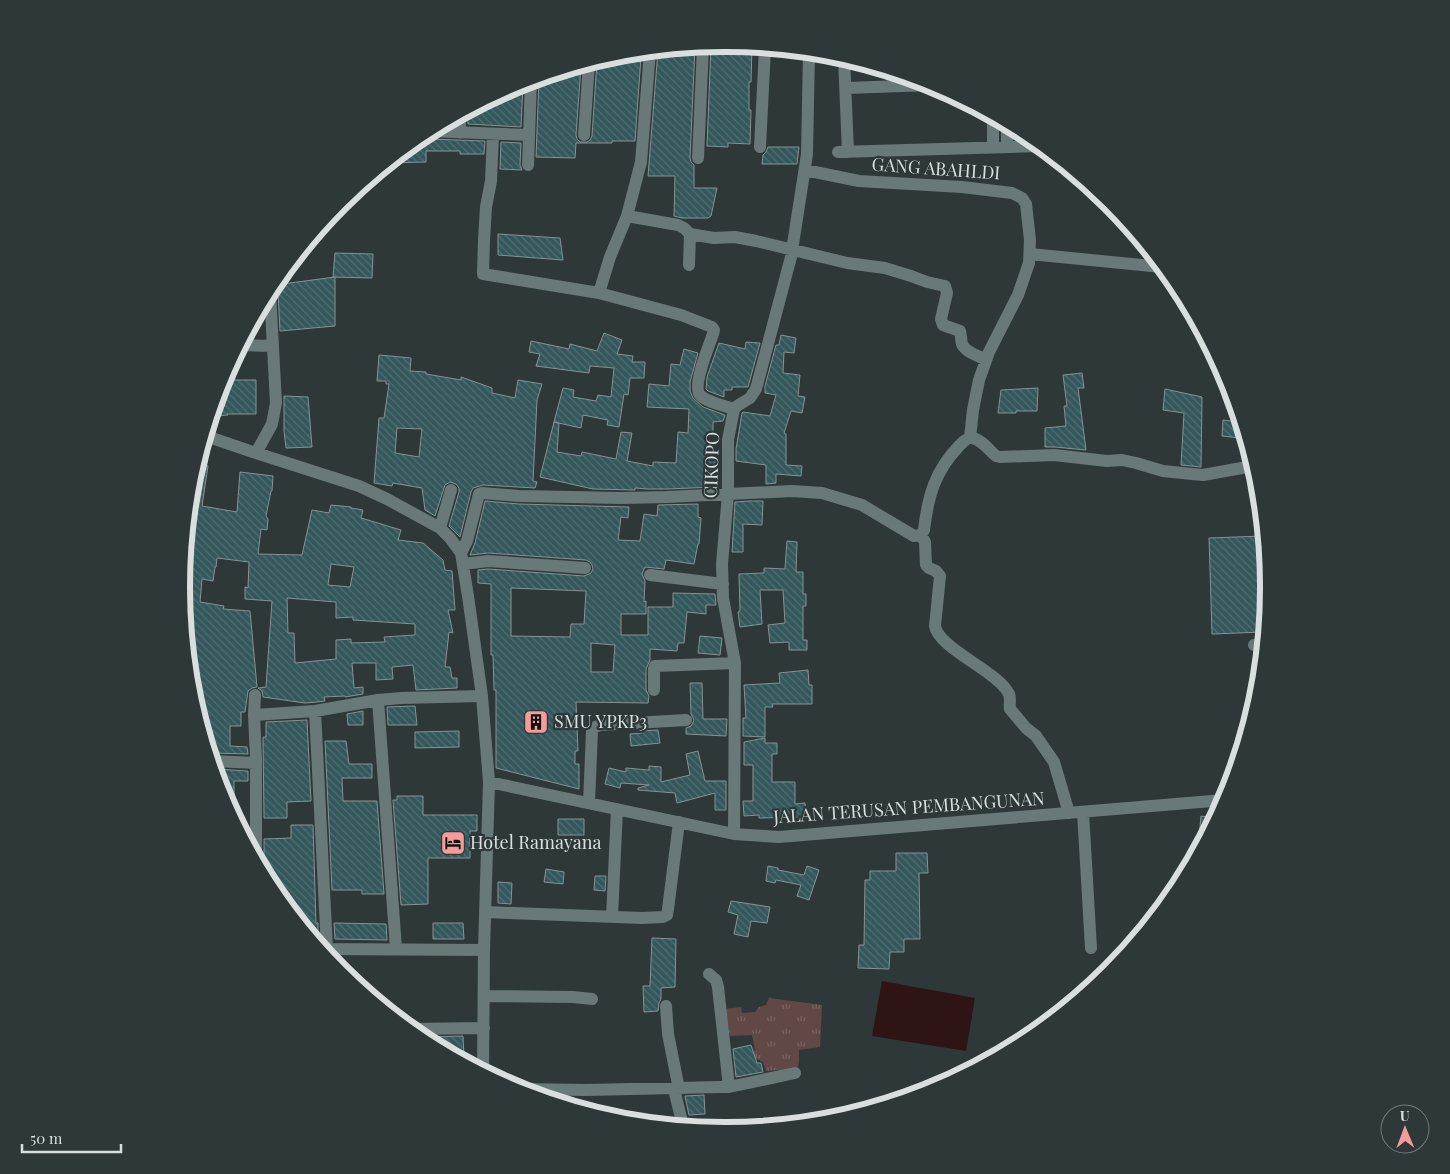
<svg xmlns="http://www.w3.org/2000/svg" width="1450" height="1174" font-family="'Playfair Display',serif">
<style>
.grass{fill:url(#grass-tufts)}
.water{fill:#2e1414}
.building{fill:url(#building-back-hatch);stroke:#869293;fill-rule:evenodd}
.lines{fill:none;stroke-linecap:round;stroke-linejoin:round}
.minor{stroke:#69797a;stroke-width:12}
.labels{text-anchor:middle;stroke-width:4.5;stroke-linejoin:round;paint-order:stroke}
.street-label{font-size:18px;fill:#d9dfdf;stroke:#2e3839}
.poi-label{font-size:18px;fill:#d9dfdf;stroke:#2e3839;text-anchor:start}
.rim{fill:none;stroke:#d9dfdf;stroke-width:6}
</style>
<defs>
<pattern id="grass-tufts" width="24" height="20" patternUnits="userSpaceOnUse" patternTransform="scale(1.25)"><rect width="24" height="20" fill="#614847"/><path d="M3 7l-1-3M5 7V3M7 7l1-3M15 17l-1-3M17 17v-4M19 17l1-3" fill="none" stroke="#776261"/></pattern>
<pattern id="building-back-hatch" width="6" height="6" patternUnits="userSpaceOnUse" patternTransform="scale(1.25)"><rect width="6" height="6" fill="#33575a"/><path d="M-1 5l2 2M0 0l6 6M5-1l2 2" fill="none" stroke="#506f71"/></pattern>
</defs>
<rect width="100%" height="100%" fill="#2e3839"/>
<path class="grass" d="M769,998L822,1005L820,1047L799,1050V1062L797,1069L766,1071L763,1062L749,1055L755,1050L752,1035L730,1036L725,1009L741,1007L742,1013L755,1012L759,1007L766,1005Z"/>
<path class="water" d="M882,981L975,998L966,1051L872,1036Z"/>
<path class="building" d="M725,44L752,46L751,82H749V110H751L750,144L728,143V147L707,146L711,45Z
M695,47L690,158L691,162L694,165V188H717L711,216L708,218H682L674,216L675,176H648L658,50Z
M619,56L641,57L635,141H612V143H576L575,158L536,157L539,78L581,66L576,135L577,139L580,142H587L590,140L592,136L597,61L610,57Z
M519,84L523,85L521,127L468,124L467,112Z
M423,135L430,139L485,141L484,154H460V151H426V162L389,163Z
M501,142L521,143L520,165L522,170L500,169Z
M768,147H799L797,164H762L763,155L766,152Z
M498,234L560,238L563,260L498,255Z
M335,253L373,254L372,278L333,277Z
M335,277V326L280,331L278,292L275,285Z
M604,333L622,340L617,354L633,356L632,362H645L644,378H630L628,395L624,394L619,427L607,425L608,420L583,415L581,428L554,422L563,388L574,390L573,397L596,401L598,395L611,397L614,368L590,366L589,373L536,366L540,354L529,352L531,341L569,349L570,344L597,351Z
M781,335L796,338L794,353L784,352L783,373L800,375L798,396L805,397L802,413L791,411L784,433L786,434V465L802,466L801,476L776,474V483L766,484V465L736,461V449L742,413L743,412L770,416L776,395L765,393V386L776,345H779Z
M746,342L760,343L748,387H732V390H724V397L708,391L706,389L707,377L719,343L745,349Z
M684,349L698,353L690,382V391L693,398L703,407L725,415L723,421L713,422V433H708L706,457H715V487L667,489H647L635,488V490L593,489L540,477L554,422L559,423L557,452L581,456L582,452L616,459L621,432L632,433L627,461L653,466V462L676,463L678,432L688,433L689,409L647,407L649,384L669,386L671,364L680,365Z
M379,355L411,358L410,371L426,372V374L461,380V377L492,388V393L515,398L518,380L542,384L537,400L533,481L537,482L535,488L483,485L473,488L471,492L460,537L449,526L459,492V488L456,484L450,482L445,485L435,516L425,510L422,488L393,483L392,486L374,483L379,418H384L389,384H386V381H377ZM397,428L422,429L419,457L395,453Z
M1082,373L1084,388H1078L1086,450L1055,447H1045V428L1066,426L1064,406H1067L1063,375Z
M229,380H256V414H227L228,415L212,416L223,381Z
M1038,388L1037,411H1016V413H998L1001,390Z
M1165,389L1202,397L1201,467L1181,465L1184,413L1163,410Z
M284,396L308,397L312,447L286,448L284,431Z
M1223,420L1240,422L1241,426L1240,438L1222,436Z
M198,463L208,466L202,506L237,512L240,472L273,476L272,491H271L266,516L268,519L267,530L261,529L258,554L302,555L312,510L329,513L331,505L351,507V508L363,510L361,518L401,530L398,540L423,543L443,560L445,570L452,571L455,610H448L453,633L449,632L445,667H450L452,678H457V688L416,690L413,665L392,667L393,679L376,680V663H352L354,688L363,687V694L345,697V696L324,697L325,701L317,702L305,703L263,697L262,691L258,688L266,687L272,601L245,599V587L248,588L249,562L217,558L216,567H215L213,581L202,579L200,602L224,606L223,609L250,611L257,687L252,688L248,691L245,712H241V726H230V746L247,747L248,754L211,753L192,693L182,587L192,481ZM331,564L354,567L350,587L328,585ZM287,598L336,602V618L353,617V620L415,624V635L384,637L385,642L351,643V639L336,640V659L295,663L294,633H288Z
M485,501L519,504L629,507L628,518L621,517L618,540L640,541L644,514L657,516L658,505L698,504V517L701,518L699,544H698L694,564L666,560L664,569L645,567L642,574L645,581L644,602L646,601V614H621V635H648V607H673V593L715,594L716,605H706V614L687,612L684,643H678L677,651L650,649V660L646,669V690L649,696L648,703L576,702L578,751H575V764H579V789L496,768V690H494L493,655H491V584L478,583V570L488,569L584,576L591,573L593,569L592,565L590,562L586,560L488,553L470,555L475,543ZM511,588L586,591L584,624H571L570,637L511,636ZM591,643L615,645L613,672H591Z
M749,501H763L762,525L743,524V552H732L735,502Z
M1263,536L1268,591L1264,632L1212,634L1209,538Z
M787,541L797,542L796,572H803V594H806V606H803V640H807V650H789V642L770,643L768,625L785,623L783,590H760L762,624L740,627L738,612L740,611L739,574L764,573V568L785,569Z
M700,636L722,638L720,655L698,653Z
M808,670L809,685H812V704H772L773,707H765V737L743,736V718H746L744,685L780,683L779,673Z
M690,683H702L703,719H727L726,736L686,734V728L691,726L694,720L691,714Z
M415,706L417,725H388L387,707Z
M363,711V725H348L347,714Z
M307,720L311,801L287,802V818H264L263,737H266V722Z
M658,730L660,743L631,746L630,734L642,733L641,731Z
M459,731V747L415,748V732Z
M765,738V743H777V754H772V782H795V804L805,803L806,817L759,818V815L744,816L743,801H753V765H744V742Z
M325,741H346L349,764H372V778H342L343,801H377L384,894H362V890H332Z
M698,751L705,781H726V810H715V793L677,803L675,793L638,790V788L649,785L621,783L620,788L605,784L609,768L626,772V768L649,770V766L661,767V782L690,775L686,754Z
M216,769L248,771V781H234V815L223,795Z
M397,796H423V815H477V831H470V858H428V904L401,905L393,800H397Z
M1201,816L1215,818L1198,848Z
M558,819H584V835H558Z
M291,825H313L316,923H318V939H316V941L273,889L260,863L263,860L264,856V839L291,838Z
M896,853H927L928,873H919L920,939H904V952H890L889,969L858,968L859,945H864L865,880H870V871H896Z
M768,866L778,868V870L804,875L807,866L819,870L809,900L797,896L801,885L776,880L775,883L766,881Z
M546,869L564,872L563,884L544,882Z
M595,876H606L605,891L594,890Z
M498,882L512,883L511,904L498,903Z
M731,901L770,907L767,923L751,921L748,937L734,934L738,915L728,912Z
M334,923L386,924L387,940L335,939Z
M433,923H463L464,939H433Z
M652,938L676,939L675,987L661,988V999L659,1003L658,1011L644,1012L643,986H650Z
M463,1036L464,1056H455L421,1037Z
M751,1045L757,1063H761L763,1072L736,1077L733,1049Z
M704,1095L705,1114L689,1115L685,1096Z"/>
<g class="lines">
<path class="minor" d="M650,51L641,162L627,216L678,225L684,228L690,234L689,265
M844,58L848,152
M846,88L931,85
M993,117V147
M1007,124V146
M430,131L529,135
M460,133V115
M493,134L491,181L486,207L484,240L483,274L599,293L681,315L712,327L714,330L713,334C709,346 692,386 700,395C706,402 726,406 734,409
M584,135L589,63
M760,147L765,48
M838,152L1040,146
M698,158L703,46
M528,165L531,81
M805,170L859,181L962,187L1012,193L1022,198L1026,204L1030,240L1029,263L1018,295L989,352L979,380L973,410L970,438
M690,234L714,238L735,237L756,241L847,263L885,268L911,276L927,282L945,286L947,293L941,319L943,325L960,331C961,335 961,340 962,344C965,352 979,356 986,360
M1030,254L1162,267
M599,293L610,257L627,216
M241,345L273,346
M206,436L256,453L359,486L387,499L440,528L450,538L461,553L468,596L482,696L489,782L484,950L483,1071
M256,453L272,424L276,403L270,292
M440,528L451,490
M921,535L925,542L926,565L929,568L936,571L940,576L935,626C938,648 999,672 1009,694C1011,699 1009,704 1010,709L1026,728L1036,736L1054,762L1069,813
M461,553L467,541L479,494L482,493L519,496L621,498L667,497L792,491L822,493L862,505L914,536L921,535L924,530C928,496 935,471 959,446C962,443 966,438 971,438C980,438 989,450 996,456L1000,457L1054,455L1107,461L1122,460L1136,463L1163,471L1192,474L1203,475L1253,466
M463,564L488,561L585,568
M650,575L723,584
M1254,645L1262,646
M654,690V669L655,666L735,663
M378,700L396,949
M315,711L327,949
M254,715L255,695
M213,761L256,763
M489,782L734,834L779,837L1224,800
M589,803L592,731L593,728L600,725L686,720
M1083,812L1091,948
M734,834L735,663L723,598L722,564L728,494V440L734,409L737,406L750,398L756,389L791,257L807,154L809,52
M256,856V758L254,715L315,711L378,700L401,698L482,696
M485,912L642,918L663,917L667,915L668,909L679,822
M612,917L617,809
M323,949L484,950
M709,974L716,980L718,987L729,1087
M484,996L573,997L592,999
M666,1006L668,1034L679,1089
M411,1029L484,1028
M519,1089L587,1090L720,1087H729L795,1073
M674,1089L683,1126"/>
</g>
<defs>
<symbol id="building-square" viewBox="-11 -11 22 22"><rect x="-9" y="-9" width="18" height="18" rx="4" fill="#f59b9a" stroke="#2e3839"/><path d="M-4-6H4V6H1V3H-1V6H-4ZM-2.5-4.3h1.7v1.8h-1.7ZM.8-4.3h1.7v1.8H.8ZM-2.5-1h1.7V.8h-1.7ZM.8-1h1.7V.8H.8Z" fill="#111"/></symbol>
<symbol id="hotel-square" viewBox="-11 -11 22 22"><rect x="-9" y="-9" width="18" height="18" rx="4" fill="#f59b9a" stroke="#2e3839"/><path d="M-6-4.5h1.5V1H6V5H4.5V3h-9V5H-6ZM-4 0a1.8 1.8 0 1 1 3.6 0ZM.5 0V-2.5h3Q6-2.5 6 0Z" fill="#111"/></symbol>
</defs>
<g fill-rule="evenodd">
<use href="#building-square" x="522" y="708" width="28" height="28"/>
<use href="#hotel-square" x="439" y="829" width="28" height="28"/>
</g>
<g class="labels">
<g class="street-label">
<text transform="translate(936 169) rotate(4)" y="6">GANG ABAHLDI</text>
<text transform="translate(712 465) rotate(-88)" y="6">CIKOPO</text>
<text transform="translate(909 808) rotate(-4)" y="6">JALAN TERUSAN PEMBANGUNAN</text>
</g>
<g class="poi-label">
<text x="554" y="728">SMU YPKP3</text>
<text x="470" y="849">Hotel Ramayana</text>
</g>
</g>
<path d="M0 0H1450V1174H0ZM724 52H726A534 534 0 0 1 1260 586V588A534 534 0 0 1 726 1122H724A534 534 0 0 1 190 588V586A534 534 0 0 1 724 52Z" fill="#2e3839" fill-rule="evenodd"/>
<path class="rim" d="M724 52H726A534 534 0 0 1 1260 586V588A534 534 0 0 1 726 1122H724A534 534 0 0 1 190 588V586A534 534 0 0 1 724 52Z"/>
<g transform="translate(1405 1129) rotate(359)"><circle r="24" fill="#2e3839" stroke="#727b7b"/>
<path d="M0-4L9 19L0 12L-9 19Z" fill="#f59b9a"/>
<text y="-8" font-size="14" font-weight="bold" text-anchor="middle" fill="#d9dfdf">U</text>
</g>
<path d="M22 1144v8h99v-8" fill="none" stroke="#d9dfdf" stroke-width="2.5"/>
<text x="30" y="1144" font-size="15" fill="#d9dfdf" stroke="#2e3839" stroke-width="4" paint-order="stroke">50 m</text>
</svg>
